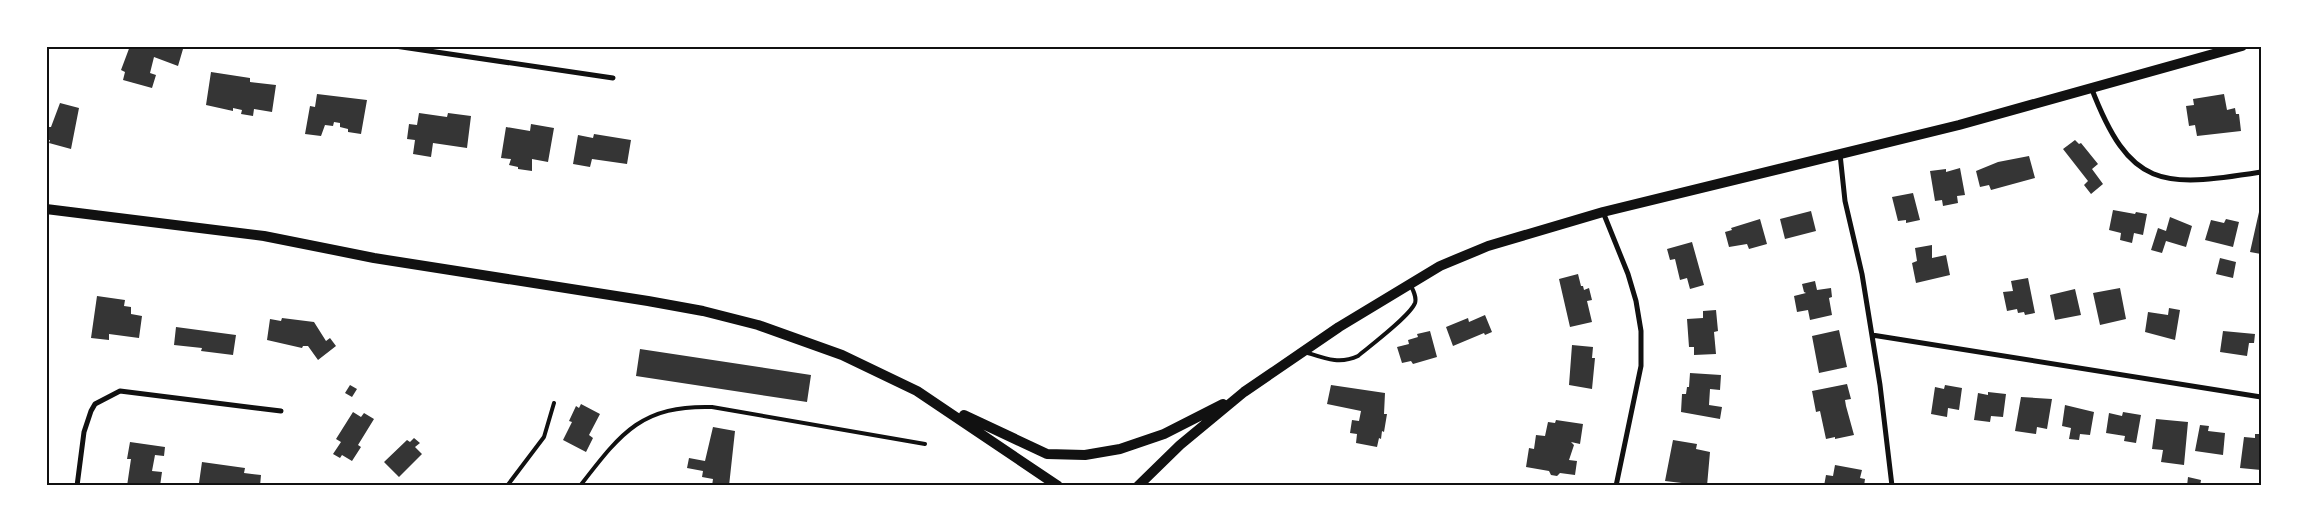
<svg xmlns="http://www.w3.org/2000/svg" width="2307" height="532" font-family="'Fira Sans',sans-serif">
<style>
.building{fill:#353535}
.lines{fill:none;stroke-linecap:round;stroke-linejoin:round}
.service{stroke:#111;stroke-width:4}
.minor{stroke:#111;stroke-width:5}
.secondary{stroke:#111;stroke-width:10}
.neatline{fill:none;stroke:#111;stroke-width:2}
</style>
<rect width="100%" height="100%" fill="#fff"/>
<path class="building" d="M130,46H156L163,49L164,46H172L183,49L178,66L154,57L150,73L156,75L152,88L123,80L125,72L121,70Z
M211,72L250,78V82L276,85L272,112L254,109L253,116L241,114L242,110L233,108V111L206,105Z
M317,94L367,100L361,134L348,132V129L340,127V123L334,122L333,126L325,125L321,136L305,134L310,106L315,107Z
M2224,94L2227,110L2235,108L2236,114H2239L2241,131L2197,136L2195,125L2189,126L2186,106L2194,105L2193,99Z
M60,103L79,108L71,149L49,143L50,140H46L48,127H51Z
M419,113L447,117L448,113L471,116L467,148L433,143L431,157L413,154L415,140L407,139L409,124L417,125Z
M531,124L554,128L548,162L532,159V171L518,169V167L509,165L511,159L501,158L506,127L530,131Z
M594,134L631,140L627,164L592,159L590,167L573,164L578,135L593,138Z
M2075,140L2079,144L2081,143L2098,164L2092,169L2103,184L2091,194L2084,185L2088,181L2063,149Z
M2029,156L2035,178L1991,190L1989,185L1980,187L1976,171L1998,162Z
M1960,168L1965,195L1957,196L1958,203L1943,206L1942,200L1935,201L1930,171L1946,169V172Z
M1913,193L1920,220L1906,223V220L1898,221L1892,197Z
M2113,210L2135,214L2136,212L2147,214L2143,235L2134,233L2132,243L2120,240L2121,233L2109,230Z
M1811,211L1816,231L1785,239L1780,219Z
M2259,212H2261V254L2250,252Z
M2170,217L2192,226L2186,247L2166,241L2162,253L2151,250L2158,228L2166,231Z
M1760,219L1767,244L1749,249L1747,244L1729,247L1725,232L1732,230L1731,228Z
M2226,219L2239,222L2233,247L2205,240L2211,220L2224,223Z
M1692,242L1704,285L1690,289L1687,278L1680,280L1675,259L1670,260L1667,249Z
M1932,245V258L1946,255L1950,275L1916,283L1912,263L1917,261L1915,248Z
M2220,258L2236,262L2233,278L2216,274Z
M1578,274L1581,286H1583L1584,290L1589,288L1592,300L1587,301L1592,322L1570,327L1559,279Z
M2028,278L2035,313L2025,315L2024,312L2018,313L2017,309L2007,311L2003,292L2013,291L2011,281Z
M1815,281L1817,290L1831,288L1832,297L1829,298L1832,315L1810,320L1808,310L1797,312L1794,296L1806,293L1804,292L1802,284Z
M2120,288L2126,319L2100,325L2093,293Z
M2075,289L2081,315L2055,320L2050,295Z
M97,296L125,300L124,306L131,307V314L142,316L139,338L109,334V340L91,338Z
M2169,308L2180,310L2175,340L2145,332L2148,312L2168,315Z
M1716,310L1718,331L1714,332L1716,354L1694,355V347H1689L1687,319L1703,318V311Z
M1485,315L1492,332L1485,335L1484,333L1453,346L1446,327L1468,318L1469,322Z
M282,318L314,322L326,341L330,338L336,346L318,360L308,346H303L302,348L267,340L270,319L281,321Z
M176,327L236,335L233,355L201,351L202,348L174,345Z
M1839,330L1847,367L1819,373L1812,336Z
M1430,331L1437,357L1413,364L1411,361L1402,363L1397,347L1409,344L1408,340L1418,337L1417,334Z
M2223,331L2255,334L2254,343H2249L2247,356L2220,352Z
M1572,345L1593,347L1592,358H1595L1592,389L1569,385Z
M640,349L811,375L807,402L636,376Z
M1690,373L1721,375L1720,390L1710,389L1709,405L1722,407L1720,419L1681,412L1682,394H1686L1687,387H1689Z
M1847,384L1851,399L1845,400L1846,406L1854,435L1835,439V437L1826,439L1820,411L1816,412L1812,391Z
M350,385L357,389L352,397L345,393Z
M1331,385L1385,393L1384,414H1387L1384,432L1382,431L1381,439L1379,438L1377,447L1356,443L1357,434L1350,433L1352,420L1359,421L1361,411L1327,404Z
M1945,385L1962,388L1959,410L1948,408L1947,417L1931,414L1935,387L1944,389Z
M1988,392L2006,394L2003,417L1991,416L1990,422L1974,420L1978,393L1988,395Z
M2021,397L2052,399L2047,429L2037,427L2036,434L2015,431Z
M581,404L600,414L589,435L593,438L586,452L563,440L572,422L569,421L576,406L579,408Z
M2065,405L2094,412L2090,435L2080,434L2079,440L2069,439L2071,428L2062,426Z
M353,412L361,417L364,413L374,419L358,445L361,447L352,461L342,455L340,458L333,454L341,442L336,439Z
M2123,412L2141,415L2136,443L2124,441L2125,436L2106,433L2109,413L2122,416Z
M2156,419L2188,422L2184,465L2161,462L2163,450L2152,449Z
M1556,420L1583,424L1580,444L1571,442L1574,445L1569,460L1577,461L1575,475L1560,473L1557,476L1551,475L1549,471L1526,467L1529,448L1534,449L1536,435L1545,436L1548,422L1555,423Z
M2200,425L2209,426L2208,431L2225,433L2223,455L2195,451Z
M713,427L735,431L729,486H712L713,479L702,477L703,471L687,468L689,458L705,461Z
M2255,434H2261V470L2240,468L2244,437L2255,438Z
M414,438L420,443L415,447L422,454L399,477L384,462L407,440L410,442Z
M1673,440L1697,444L1696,449L1710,452L1707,486L1665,481Z
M130,442L165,447L164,456L155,455L152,471L162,472L160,486H127L131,459H127Z
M202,462L245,468L244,473L261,475L260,486H219L199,483Z
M1835,465L1862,470L1860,478L1865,479L1864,486H1824L1826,475L1833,476Z
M2188,477L2201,480L2200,486H2187Z"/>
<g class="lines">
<path class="service" d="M1305,352C1324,358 1339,365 1358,356C1370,346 1410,316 1415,303C1417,297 1413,290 1410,284
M507,486L544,437L554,403
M580,486C621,433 641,405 712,407L925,444"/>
<path class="minor" d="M395,46L613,78
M2091,87C2130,189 2161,188 2261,172
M1840,154L1845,201L1862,274L1880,385L1892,486
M1603,212L1628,274L1636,301L1641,331V366L1616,486
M1872,335L2261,397
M77,486L84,432L91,411L95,404L120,391L281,411"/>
<path class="secondary" d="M46,209L264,236L374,258L648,301L703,311L758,325L842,355L917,391L1058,486
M964,415L1047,454L1085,455L1120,449L1164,434L1223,404
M1138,486L1180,445L1244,392L1339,327L1440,266L1488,246L1603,212L1959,125L2242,46"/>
</g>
<rect width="2307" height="532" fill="none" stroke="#ffffff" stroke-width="95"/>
<rect x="48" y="48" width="2212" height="436" class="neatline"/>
</svg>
